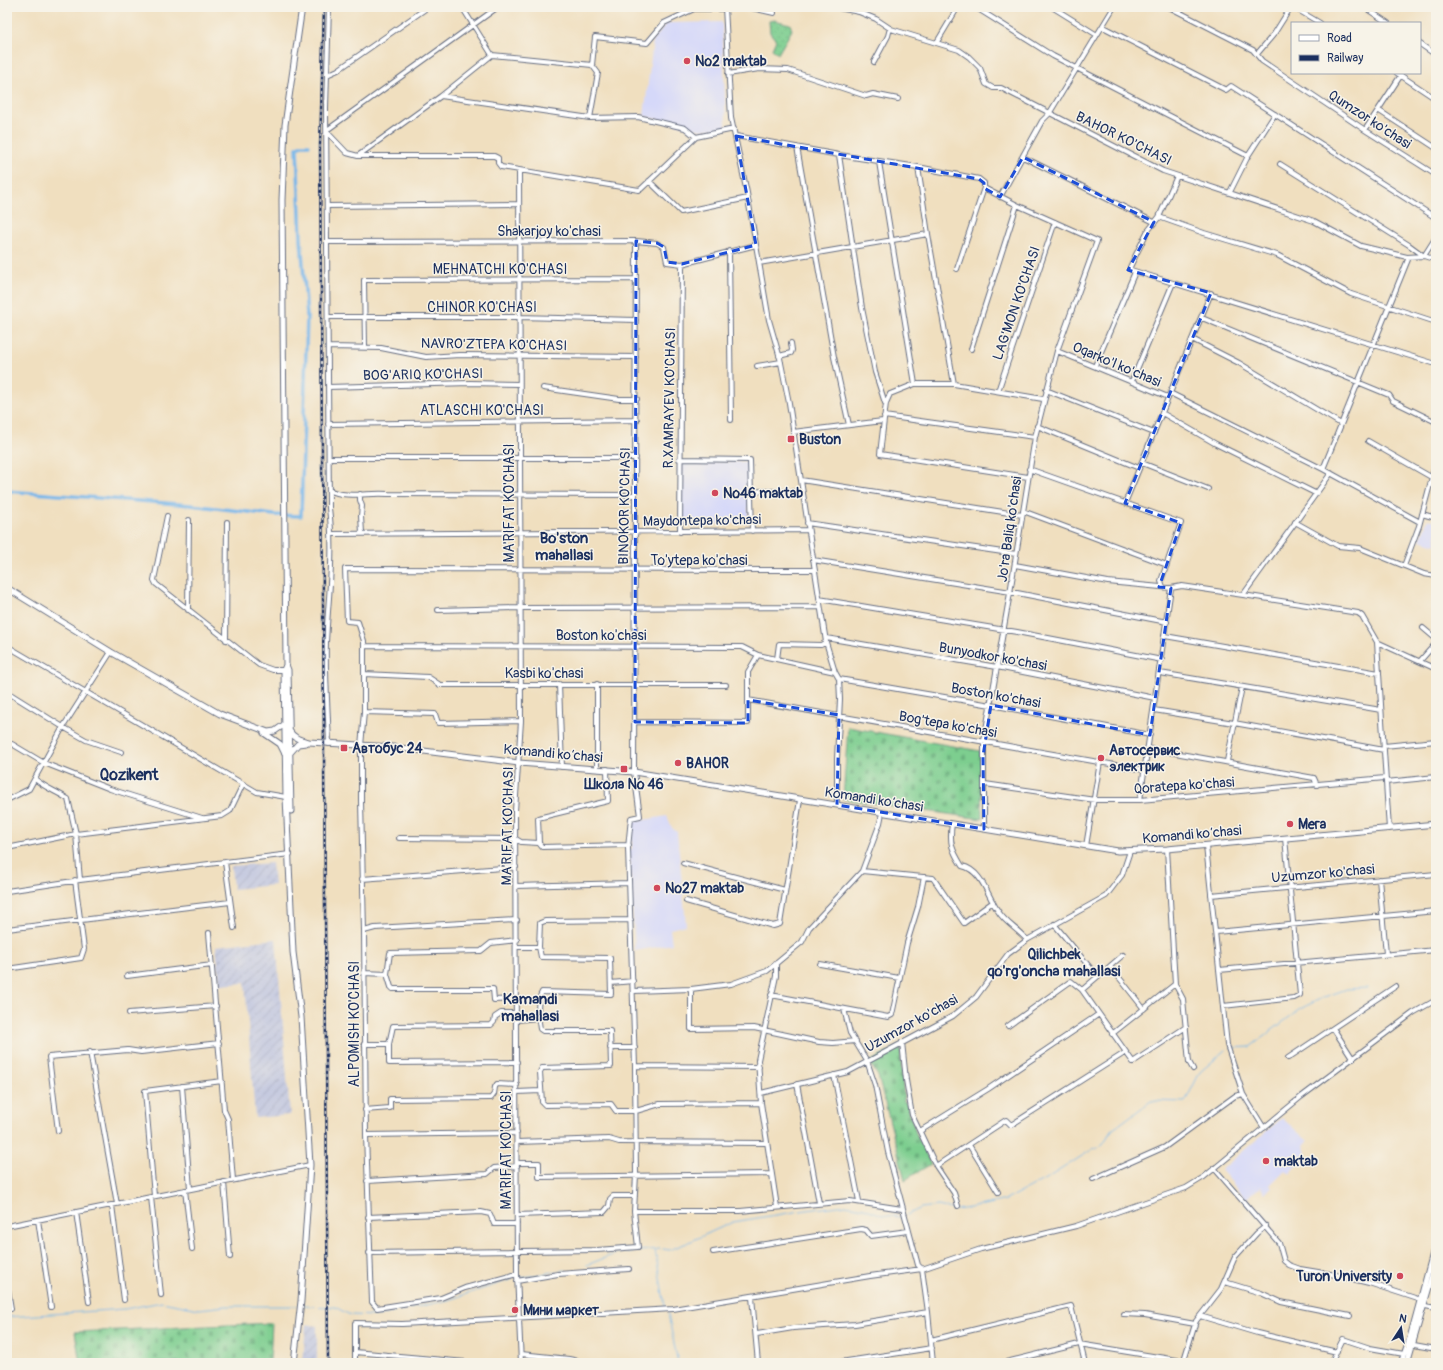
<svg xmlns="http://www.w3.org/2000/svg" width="1443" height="1370" font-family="Pangolin,sans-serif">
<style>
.built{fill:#d5d8f9}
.industrial{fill:url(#industrial-furrows)}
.grass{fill:url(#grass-dots);stroke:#4c7e76}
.cemetery{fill:url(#cemetery-stones);stroke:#4c7e76}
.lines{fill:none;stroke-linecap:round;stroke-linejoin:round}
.stream{stroke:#76b6ea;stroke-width:1}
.canal{stroke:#76b6ea;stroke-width:3.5}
.minor-casing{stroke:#666d80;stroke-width:6}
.major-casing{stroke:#666d80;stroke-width:7}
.minor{stroke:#fff;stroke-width:4}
.major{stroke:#fff;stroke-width:5}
.rail-casing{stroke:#1b2f5e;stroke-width:2.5}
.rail{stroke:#f7f3e8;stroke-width:1;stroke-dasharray:3;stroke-linecap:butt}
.marked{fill:none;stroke:#1d4ed8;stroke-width:3;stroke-dasharray:8 5;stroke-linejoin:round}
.poi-dot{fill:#d1495b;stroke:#f7f3e8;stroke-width:1.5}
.labels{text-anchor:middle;stroke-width:3;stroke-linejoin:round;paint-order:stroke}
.poi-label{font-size:14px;font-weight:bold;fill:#1b2f5e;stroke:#f7f3e8;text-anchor:start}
.street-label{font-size:14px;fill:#1b2f5e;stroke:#f7f3e8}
.neighbourhood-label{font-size:15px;font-weight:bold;fill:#1b2f5e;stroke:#f7f3e8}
.quarter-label{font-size:16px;font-weight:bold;fill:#1b2f5e;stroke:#f7f3e8}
</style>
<defs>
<pattern id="industrial-furrows" width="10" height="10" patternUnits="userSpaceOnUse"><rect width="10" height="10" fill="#bdc3de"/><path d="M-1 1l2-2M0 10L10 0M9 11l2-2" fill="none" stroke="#999fb7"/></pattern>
<pattern id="grass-dots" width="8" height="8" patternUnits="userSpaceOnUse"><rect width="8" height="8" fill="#7dce8f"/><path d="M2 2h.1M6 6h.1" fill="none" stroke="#6bb17e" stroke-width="1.8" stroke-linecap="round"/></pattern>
<pattern id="cemetery-stones" width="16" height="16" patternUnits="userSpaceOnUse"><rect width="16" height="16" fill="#7dce8f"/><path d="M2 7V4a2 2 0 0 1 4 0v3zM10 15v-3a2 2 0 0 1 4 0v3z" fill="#6bb17e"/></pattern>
</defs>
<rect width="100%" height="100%" fill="#f7f3e8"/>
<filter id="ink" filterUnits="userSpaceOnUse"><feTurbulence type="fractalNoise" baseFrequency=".025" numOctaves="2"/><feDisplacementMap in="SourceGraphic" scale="8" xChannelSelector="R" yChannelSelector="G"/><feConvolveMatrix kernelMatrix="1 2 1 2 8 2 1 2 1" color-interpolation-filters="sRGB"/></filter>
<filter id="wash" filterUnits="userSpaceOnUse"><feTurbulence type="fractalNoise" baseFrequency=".012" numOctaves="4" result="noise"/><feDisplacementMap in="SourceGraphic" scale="16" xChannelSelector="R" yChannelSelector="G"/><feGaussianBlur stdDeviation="0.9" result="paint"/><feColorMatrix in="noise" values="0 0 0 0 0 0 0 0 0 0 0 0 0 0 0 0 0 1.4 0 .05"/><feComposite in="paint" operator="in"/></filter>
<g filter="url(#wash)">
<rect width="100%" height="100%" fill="#f0dfbf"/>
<path class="built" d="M722,22L726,128L701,130L644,116L653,41L667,23Z
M681,462H749L748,523L681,525Z
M1428,519L1436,521V545L1420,540Z
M667,816L672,828L677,832L686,925L670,929L672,944L635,951L629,850L632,849V822Z
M1282,1118L1308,1141L1304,1146L1307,1152L1289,1174L1285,1170L1270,1185L1272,1188L1265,1193L1260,1187L1246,1199L1221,1170Z"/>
<path class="industrial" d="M272,863L274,885L233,889L231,866Z
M276,939L290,1115L255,1118L245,983L220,985L216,946Z
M306,1324L317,1326V1363H303Z"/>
<path class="grass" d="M774,20L790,24L792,30L778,54L772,49L776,40L770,33L769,21Z"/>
<path class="cemetery" d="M848,727L980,751L982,819L843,799Z
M900,1046L904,1102H906L916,1133L931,1164L905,1180L878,1076L869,1062Z
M272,1323L270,1363H80L75,1332Z"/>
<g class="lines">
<path class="stream" d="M1231,1048L1250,1047L1300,1009L1324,997L1347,989L1368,988
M907,1215L921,1208L938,1206L956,1210L970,1208L1006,1200L1049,1177L1093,1149L1102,1145L1112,1130L1151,1101L1185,1102L1200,1072L1226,1050
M663,1249L669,1250L687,1243L733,1222L807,1210L846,1205L864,1208L882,1215L901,1217
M655,1250L665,1306
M587,1265L617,1253L660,1249
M519,1278L565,1270
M302,1306L335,1307L350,1315L378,1316L448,1300L513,1279
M668,1314L678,1363
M7,1317L125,1309L162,1302L199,1309L226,1306H298"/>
<path class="canal" d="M7,491L191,505L274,515L301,516L307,316L301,239L297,148L301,145H309"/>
</g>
</g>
<g filter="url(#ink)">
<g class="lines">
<defs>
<path id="minor" d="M462,7L492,55
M725,7L731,118L747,193L769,320L780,358L789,403L826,642L835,672L839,679L840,699L837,759V805
M748,7L774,13
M834,7L859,12L876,19L891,29L959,50L969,57L980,68L986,84L993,88H1001L1163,171L1314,221L1361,246L1407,257L1424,256
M975,7L1053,56L1248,156
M1052,7L1097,35
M1169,7L1253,50L1262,61L1365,130L1436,175
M1293,7L1320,23
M1364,7L1388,23
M1434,7L1436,8
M1103,27L1226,90L1231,86L1436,218
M937,42L958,7
M1420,44L1436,55
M1257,54L1274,34L1291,7
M874,62L888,36L890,28
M1397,73L1436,99
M728,74L759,69L788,70L866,96L873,94L898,99
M327,75L338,70L428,7
M441,96L590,118L638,117L685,128L696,137
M1378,110L1436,148
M590,118L598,73L592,65L595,37L647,43L664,23L694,9H726
M327,130L498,7
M1365,130L1401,75
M327,132L347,153L358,156H494L498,158V163L501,167L639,190L641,189L696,137L734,129
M736,136L839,155L918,167L979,179L984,183V188L957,269
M797,147L834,357L849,425
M359,155L441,96L492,55L592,65
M839,155L862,308L875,372L885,403
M1023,157L1154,222
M879,162L915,384
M1280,164L1409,245L1424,256L1436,260
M918,167L928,234
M519,170L521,721L515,811L517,1274L521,1363
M1177,176L1159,217L1147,232L1130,267L1131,270L1436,364
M649,181L681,212L748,198
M984,188L1017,205L1097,241L1057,351L1035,437L1010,593L984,741V829
M1230,192L1248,156L1275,114
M1000,197L1042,121L1049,114L1114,7
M327,206L519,204
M1159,217L1204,233L1277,255L1351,294L1436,322
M327,242L636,241L657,243L664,247L667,262L682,264L756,245
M729,251L731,420
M1424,256L1436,237
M759,263L928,234L954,384
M328,317H519L636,320
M1202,318L1389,395L1393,401L1436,422
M1192,339L1239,363L1341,424
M329,347L381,348L426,357L460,355L636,357
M365,347L364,280L636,279
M971,349L1017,205
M1057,351L1168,397
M779,356L791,353L792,350L791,343
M757,366L781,362
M1095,366L1135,272
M1132,381L1173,283
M328,387L470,383L519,384
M543,388L619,399H637
M1046,390L1154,433
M998,391L1055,222
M1170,393L1323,469L1420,522
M1162,413L1216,444L1315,493
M884,416L1035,437
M328,424L637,420
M1037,426L1139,468
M793,432L883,421
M1368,441L1431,477
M329,458H636
M679,459L750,460L752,531
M1142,463L1208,489
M1029,469L1181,523L1161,581L1163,587
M1323,469L1409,257
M1028,477L880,454L886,403L890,394L915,384H954L1043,399
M801,480L1022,515
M329,490C346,499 369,492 388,494L635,495
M751,491L802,492
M360,494V500L362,506L361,516L362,533
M1125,503L1211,293
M1023,511L1167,565
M1422,514L1436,518
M167,516L154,580L156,584L259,665L273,670H284
M1295,522L1338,546L1360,548L1424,574L1436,576
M807,523L1016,554
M680,532L682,264
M332,534L808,530
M813,560L1017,593L1167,622
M1015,565L1108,582L1171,588L1182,586L1243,595L1331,473
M1404,566L1419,526L1436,462
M1243,595L1358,613L1362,616L1377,642L1389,829
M819,599L1017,632L1162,660
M188,610L189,520
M438,610L520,608L820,607
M1423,628L1436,639
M1165,636L1379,673
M826,638L997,667L1155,698
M226,640L227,522
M1377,642L1436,669
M7,646L257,792L286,797
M364,646L742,647L758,655L835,672
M777,659L779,644L821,645L826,642
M1420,661L1436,643
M1160,673L1381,710
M364,674L428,677L440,685H726
M839,679L991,705L1150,735
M559,684L562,767
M597,684V769
M7,692L63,727L86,740L121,752
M748,700L1144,770
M1154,710L1234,723L1384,750
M364,712L435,714L438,723L521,721
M635,722L748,723V672L758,655
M7,744H12L44,763L110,789L202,818
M329,744C328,711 325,677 326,643C328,598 335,554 329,508L326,108L329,7
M1384,746L1436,741
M1147,748L1314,778L1317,785
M1227,761L1242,687
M35,779C45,788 56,791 68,799L76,834L80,880
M1386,782L1436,777
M985,784L1095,800H1140L1385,778
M7,800L29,789L63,727L111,652
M1140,800L1171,588
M952,824C949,843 952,850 962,866C982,870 988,897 998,911C1005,923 1018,929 1027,940
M399,838L516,839L521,842L539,843L542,847L629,845
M539,843L538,818L608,801L607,769
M1086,846L1100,762
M1206,846L1227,1045L1243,1094L1264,1128
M7,848L76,834L222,816L230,811L243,784
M1167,849L1175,984L1183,999L1189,1062L1193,1069
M225,862L234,928
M683,863L785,890
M862,871L933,878L964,923L993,902
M362,879L516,867
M1379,879L1386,954
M516,886L629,883
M7,891L80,880L290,854
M1211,895L1436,874
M686,901L773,926L780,924L800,800
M631,920L545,921L540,923L539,947L541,957L610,958L611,994L542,992C536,1002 538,1018 540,1029L543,1031H610L611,1066L542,1068L540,1072L542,1102L545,1105L611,1104L616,1111H636L660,1104L761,1103
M1054,924L1097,976
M7,929L230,902
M364,931L375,928L517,920
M1216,932L1436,911
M209,933L224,1110L228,1119L233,1180
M517,947H539
M776,963V976L758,1060L761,1103L777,1207
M820,964L899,978
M1110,966L1144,1009
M7,969L81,958L84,949L75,880
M1219,970L1436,950
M364,973L387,974
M127,976L212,965
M611,983L633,981
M691,989V1029L754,1028L819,1042L833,1043L856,1041
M1082,990L1123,955
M634,991L691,989L731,984L767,971L802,942L809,928L862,871L880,823L882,813
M771,995L888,1017L892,1015L907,943L918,907L924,877
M517,999L494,1000L493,989H393L391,987L387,974L390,953L481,951L491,943L517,940
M1223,1006L1294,998L1300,995L1285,838
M844,1009L850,1033L867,1061L875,1085L888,1152L918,1265L922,1269L928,1312L933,1363
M129,1013L216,1006
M517,1020L538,1018
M1008,1026L1071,981L1082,990L1133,1062L1186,1027
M1333,1028L1353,1059
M1112,1034L1175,984
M902,1042L906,1080L912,1115L936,1166L954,1193L958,1206
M364,1044H389L393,1026L491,1025L494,1022L495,1017L501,1013H517
M389,1044V1063L517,1062
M610,1048H635
M90,1052L117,1204
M1288,1058L1396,986
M635,1066L759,1067
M834,1075L859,1201
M797,1084L819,1203
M182,1086L190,1189
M517,1092L540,1091
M761,1093L848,1072L953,1016L976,997L1008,954L1027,940L1106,896L1122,875L1130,851
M365,1110L390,1108V1099L491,1098L494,1094L495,1087L497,1084L517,1085
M58,1131L49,1057L128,1050L141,1052L219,1043
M920,1131L988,1089L1099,1014
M366,1135L517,1133
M517,1142L609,1139L619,1142L767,1143
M969,1145L998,1192
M517,1163H539V1177L772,1174
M936,1166L1006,1120L1011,1125L1126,1052
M1214,1168L1279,1243L1284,1261L1289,1265L1300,1269L1336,1275L1369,1283L1421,1300
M1093,1179L1165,1147L1235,1096L1243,1094
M367,1181L487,1174L494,1168L517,1166
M224,1182L230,1257
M185,1190L192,1249
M154,1196L145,1091L222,1081
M151,1197L161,1295
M112,1205L124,1300
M634,1211H740L850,1201L902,1209
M76,1212L89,1302
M517,1215L604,1212L609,1206L610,1199L613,1196H635
M368,1217L481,1212L490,1214L494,1224H517
M38,1220L51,1307
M7,1226L310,1165
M713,1252L861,1229L866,1230L871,1236L908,1231
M369,1253L597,1250L638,1247L634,1211L636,1175L635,1066L628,848L631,818L640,816L634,772L636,241
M517,1274L465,1288L441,1298L377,1308L372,1302L366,1135L364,931L361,801V746L364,712V641L358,622L347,621L345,569L814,570
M517,1281L558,1274L629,1269
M1225,1282L1261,1293L1281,1302L1350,1316
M7,1283L11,1309
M752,1297L758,1363
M1425,1306L1436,1308
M1123,1314L1145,1315L1195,1324
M1200,1316L1257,1333L1337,1352
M757,1334L793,1328L855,1324L928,1312
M931,1340L1071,1306L1085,1363
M1414,1345L1436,1349
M355,1352L477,1363
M521,1354L569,1359L587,1363
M355,1363V1323L402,1324L673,1309L870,1276L922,1269L981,1249L1076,1226L1186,1188L1204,1177L1301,1097L1413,1013L1436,1000
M834,1363L932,1348
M1002,1363L1079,1344L1183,1361
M1183,1363L1196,1321L1221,1289L1235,1257L1257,1233L1266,1226
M1331,1363L1343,1339L1370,1348L1404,1354"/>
<path id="major" d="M7,588L111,652L220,714L268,732L275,731L285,724
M286,665L288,670L291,811
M289,730C293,738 300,740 309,742L392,747L519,763L634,772L1118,851L1167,849L1436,824
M264,733L280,744L284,752
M289,754L298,744L306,743
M294,1363L301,1301L310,1165L301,1017L293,952L286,797L284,670L286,665L282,200L285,125L302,7
M1401,1363L1410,1338L1436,1242
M1407,1363L1436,1263"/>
</defs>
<use href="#minor" class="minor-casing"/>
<use href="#major" class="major-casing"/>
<use href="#minor" class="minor"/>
<use href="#major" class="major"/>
<defs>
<path id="rail" d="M324,7L320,146L328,1363"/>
</defs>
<use href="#rail" class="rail-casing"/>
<use href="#rail" class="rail"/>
</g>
</g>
<path class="marked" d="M736,136L979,179L984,183V188L1000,197L1023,157L1154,222L1128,270L1211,293L1125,503L1181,523L1159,587L1171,588L1150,735L991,705L983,756L984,829L837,805L839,715L748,700V723L635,722L636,241L657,243L664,247L667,262L682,264L756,245Z"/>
<g class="poi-dot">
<circle cx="687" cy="61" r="4"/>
<rect x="787" y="435" width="8" height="8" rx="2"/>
<circle cx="715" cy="493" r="4"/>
<rect x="340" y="744" width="8" height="8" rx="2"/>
<circle cx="1101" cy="758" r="4"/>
<circle cx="678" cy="763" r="4"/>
<rect x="620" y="765" width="8" height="8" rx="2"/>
<circle cx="1290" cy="824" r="4"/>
<circle cx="657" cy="888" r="4"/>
<circle cx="1266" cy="1161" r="4"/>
<circle cx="1400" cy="1276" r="4"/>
<circle cx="515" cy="1310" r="4"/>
</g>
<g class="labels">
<g class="poi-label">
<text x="695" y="66">№2 maktab</text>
<text x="799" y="444">Buston</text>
<text x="723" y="498">№46 maktab</text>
<text x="352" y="753">Автобус 24</text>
<text x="1109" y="755">Автосервис<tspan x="1109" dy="16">электрик</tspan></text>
<text x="686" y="768">BAHOR</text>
<text x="624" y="789" text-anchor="middle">Школа № 46</text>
<text x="1298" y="829">Мега</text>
<text x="665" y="893">№27 maktab</text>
<text x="1274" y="1166">maktab</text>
<text x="1392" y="1281" text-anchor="end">Turon University</text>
<text x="523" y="1315">Мини маркет</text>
</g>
<g class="street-label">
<text transform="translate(1370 119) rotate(33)" y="5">Qumzor ko'chasi</text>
<text transform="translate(1124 138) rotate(26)" y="5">BAHOR KO'CHASI</text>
<text x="549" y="236">Shakarjoy ko'chasi</text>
<text x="500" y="274">MEHNATCHI KO'CHASI</text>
<text transform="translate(1016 303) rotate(-71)" y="5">LAG'MON KO'CHASI</text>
<text x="482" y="312">CHINOR KO'CHASI</text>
<text transform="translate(494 344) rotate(1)" y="5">NAVRO'ZTEPA KO'CHASI</text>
<text transform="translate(1117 364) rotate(23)" y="5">Oqarko'l ko'chasi</text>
<text transform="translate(423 374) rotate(-1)" y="5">BOG'ARIQ KO'CHASI</text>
<text transform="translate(669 398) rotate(-89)" y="5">R.XAMRAYEV KO'CHASI</text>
<text x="482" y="415">ATLASCHI KO'CHASI</text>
<text transform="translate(509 503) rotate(-90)" y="5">MA'RIFAT KO'CHASI</text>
<text transform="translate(624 506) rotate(-89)" y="5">BINOKOR KO'CHASI</text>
<text transform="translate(702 520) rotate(-1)" y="5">Maydontepa ko'chasi</text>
<text transform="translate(1009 529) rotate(-82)" y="5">Jo'ra Baliq ko'chasi</text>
<text x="699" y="565">To'ytepa ko'chasi</text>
<text x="601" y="640">Boston ko'chasi</text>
<text transform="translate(993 656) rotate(10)" y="5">Bunyodkor ko'chasi</text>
<text x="544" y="678">Kasbi ko'chasi</text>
<text transform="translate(996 695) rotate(10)" y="5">Boston ko'chasi</text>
<text transform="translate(948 724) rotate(10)" y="5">Bog'tepa ko'chasi</text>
<text transform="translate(553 753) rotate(5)" y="5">Komandi ko‘chasi</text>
<text transform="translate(1184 785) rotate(-4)" y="5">Qoratepa ko'chasi</text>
<text transform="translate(874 799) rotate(9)" y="5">Komandi ko‘chasi</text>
<text transform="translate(507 826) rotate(-89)" y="5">MA'RIFAT KO'CHASI</text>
<text transform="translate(1192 834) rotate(-5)" y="5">Komandi ko‘chasi</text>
<text transform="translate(1323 873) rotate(-5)" y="5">Uzumzor ko'chasi</text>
<text transform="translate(911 1023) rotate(-29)" y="5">Uzumzor ko'chasi</text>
<text transform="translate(354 1024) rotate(-90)" y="5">ALPOMISH KO'CHASI</text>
<text transform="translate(506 1150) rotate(-90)" y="5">MA'RIFAT KO'CHASI</text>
</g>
<g class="neighbourhood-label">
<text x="564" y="543">Bo'ston<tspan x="564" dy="17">mahallasi</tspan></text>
<text x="1054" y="959">Qilichbek<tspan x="1054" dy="17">qo'rg'oncha mahallasi</tspan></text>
<text x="530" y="1004">Kamandi<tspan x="530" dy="17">mahallasi</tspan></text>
</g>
<g class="quarter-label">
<text x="129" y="780">Qozikent</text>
</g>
</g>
<rect width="1443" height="1370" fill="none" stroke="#f7f3e8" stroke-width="24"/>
<rect x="1291" y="22" width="130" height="52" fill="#f7f3e8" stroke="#9fa5b1"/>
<rect x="1299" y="35" width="20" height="6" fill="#ffffff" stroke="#9fa5b1"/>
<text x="1327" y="42" font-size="12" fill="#1b2f5e">Road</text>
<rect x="1299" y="55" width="20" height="6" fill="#1b2f5e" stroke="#9fa5b1"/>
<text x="1327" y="62" font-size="12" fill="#1b2f5e">Railway</text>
<g transform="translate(1401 1328) rotate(12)" stroke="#f7f3e8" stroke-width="3" paint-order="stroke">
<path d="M0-3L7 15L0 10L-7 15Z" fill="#1b2f5e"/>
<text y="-6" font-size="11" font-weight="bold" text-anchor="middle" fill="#1b2f5e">N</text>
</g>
</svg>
